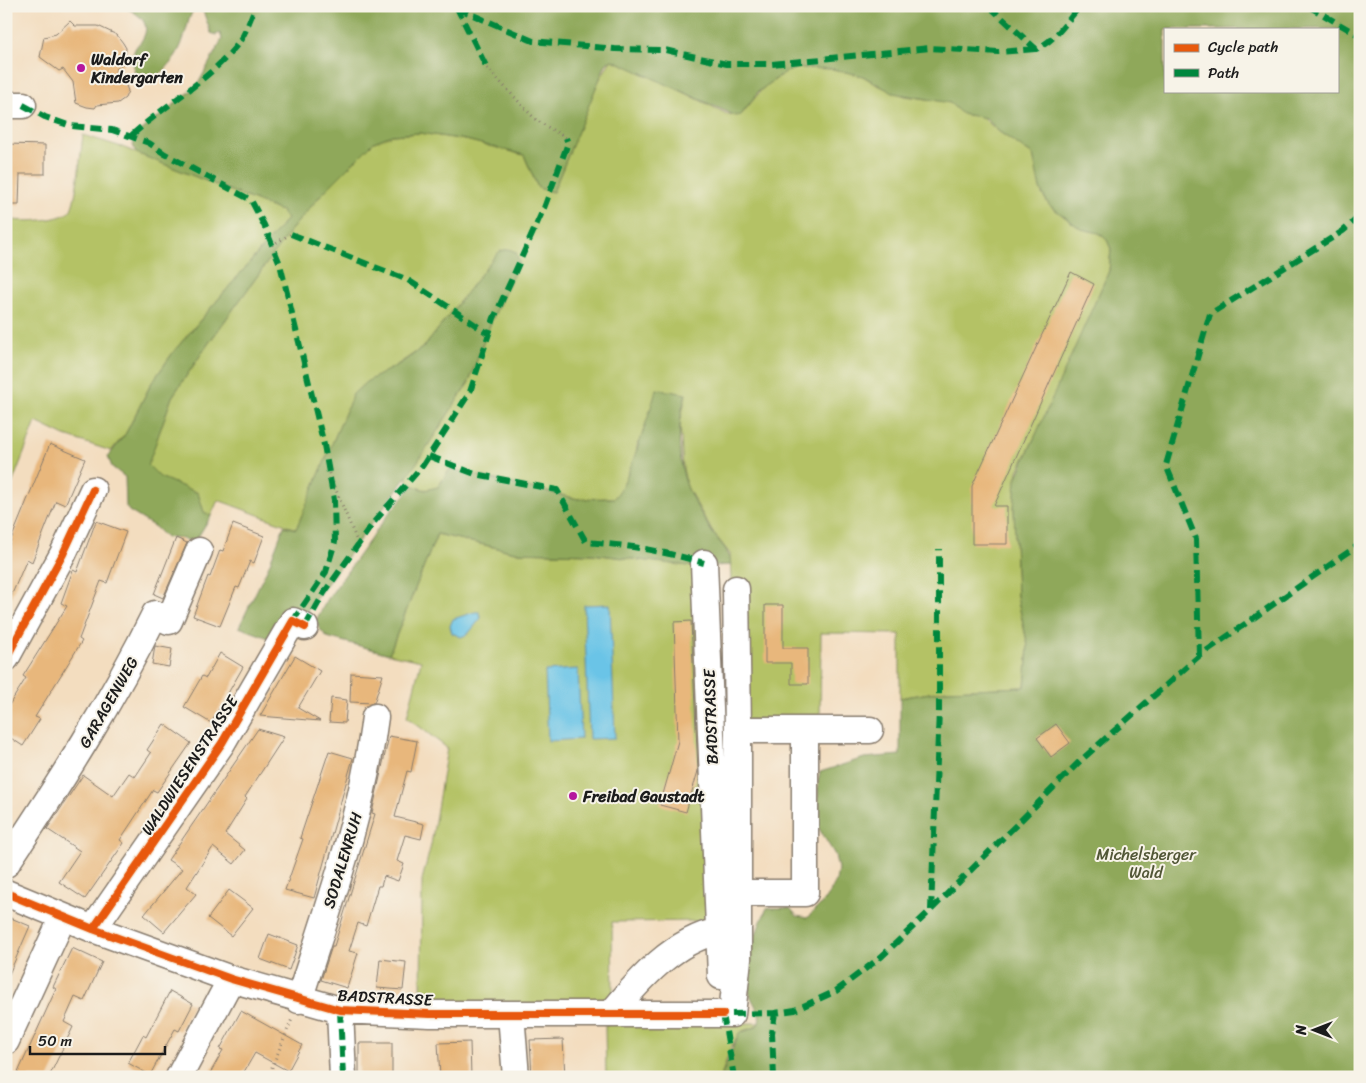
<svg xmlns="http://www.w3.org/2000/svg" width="1366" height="1083" font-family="Sriracha,sans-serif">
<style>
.green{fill:#b4c265;stroke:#686f40}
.forest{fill:#8fa85a;stroke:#56623b;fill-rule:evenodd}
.water{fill:#6ac4e7;stroke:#437082}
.building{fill:#e8b77c}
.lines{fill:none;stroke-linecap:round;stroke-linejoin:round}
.minor-casing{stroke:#887c6e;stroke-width:29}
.path{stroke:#887c6e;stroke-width:3;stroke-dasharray:1 4;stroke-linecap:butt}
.minor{stroke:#fff;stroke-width:26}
.quiet{stroke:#00873e;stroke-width:6;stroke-dasharray:12 6;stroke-linecap:butt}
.cycleway-casing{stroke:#f7f3e8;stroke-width:11}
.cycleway{stroke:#e8590c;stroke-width:8}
.poi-dot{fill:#b5179e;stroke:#f7f3e8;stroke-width:2}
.labels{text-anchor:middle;stroke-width:4;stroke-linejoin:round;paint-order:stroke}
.poi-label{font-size:16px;font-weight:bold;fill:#1c1c1c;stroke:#f7f3e8;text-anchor:start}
.street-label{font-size:16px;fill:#1c1c1c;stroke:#f7f3e8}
.park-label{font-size:16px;fill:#515636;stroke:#f7f3e8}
</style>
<rect width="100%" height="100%" fill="#f7f3e8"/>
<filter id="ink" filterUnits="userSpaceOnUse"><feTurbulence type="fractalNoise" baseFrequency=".02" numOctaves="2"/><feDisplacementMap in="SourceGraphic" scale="10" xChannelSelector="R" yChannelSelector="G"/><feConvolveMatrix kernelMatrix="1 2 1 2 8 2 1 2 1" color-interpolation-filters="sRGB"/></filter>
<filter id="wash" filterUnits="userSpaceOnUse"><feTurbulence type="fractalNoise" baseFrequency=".0096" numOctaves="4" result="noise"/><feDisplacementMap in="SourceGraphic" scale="20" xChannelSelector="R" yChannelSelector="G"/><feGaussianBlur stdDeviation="1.12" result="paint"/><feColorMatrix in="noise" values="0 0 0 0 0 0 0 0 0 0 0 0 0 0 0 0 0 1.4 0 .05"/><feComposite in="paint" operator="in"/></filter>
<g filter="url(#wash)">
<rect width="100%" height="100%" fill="#f3ddbf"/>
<path class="green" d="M611,60L642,71L727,114L741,115L763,88L788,71L803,67L833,69L863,76L877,85L905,96L942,101L950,103L965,115L981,116L998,131L1033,155L1042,194L1049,205L1077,226L1099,233L1107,239L1111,249L1109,271L1048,411L1018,471L1014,508L1017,596L1028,646L1025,687L947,690L900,698V634L821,633L820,721L736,720L730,554L712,531L687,487L683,469L680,423L686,394L638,442L636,453L622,489L614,498L578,499L450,469L438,487C426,492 417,489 407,481V474L469,382L491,322L519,262L500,251L425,346L354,394L296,529L218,500L211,516C200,513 200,502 198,493C181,486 156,481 147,465L172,397L208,344L290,231L320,196L374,142L392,135L420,133L466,140L524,155L538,188L553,192L597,84Z
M83,135L122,147L281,211L287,219L174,351L151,384L126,433L111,451L65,436L36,422L8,494L6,493V219C20,222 59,222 70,211C77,202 81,149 83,135Z
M437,534L515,552L592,554L697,567L711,921L612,922L613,996L603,1009L421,1007L422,880L431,845L447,748L407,717L421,661L389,654Z
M759,1023C754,1030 747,1028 741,1032C731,1042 725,1064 721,1077H606L605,1024Z"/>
<path class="forest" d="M122,6H1360V1077H721L739,1033L756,1027L759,1023C762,1011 751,1002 749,991C742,963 756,932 767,908H790L797,916L807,918L827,898L836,881L838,869L835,855L818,827V781L820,772L864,758L900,755V698L947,690L1025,687L1028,646L1017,596L1014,508L1016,479L1109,271L1111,249L1107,240L1099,233L1081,229L1049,205L1040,189L1033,155L998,131L986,118L962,114L950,103L893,93L863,76L833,69L797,68L784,73L758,92L741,115L736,116L613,60L608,62L605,66L553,192L538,188L524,155L466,140L420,133L392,135L374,142L320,196L290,231L208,344L172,397L148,465L160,477L198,493L204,512L211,516L196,540C185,542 177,535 166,538L155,527L129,511L126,507L125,477L112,467L108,457L126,433L151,384L174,351L287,219L281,211L136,153L133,145L137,134L192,90L199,82L222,39L220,33L216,35L211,33L203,11L194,9C188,18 187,30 183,40C178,57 159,82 140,83C134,74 130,59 135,49C136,46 140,43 142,40C153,22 137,13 122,6ZM1165,29H1337V91H1165Z
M509,249L516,252L519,262L491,322L469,382L416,464L306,612L291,607L274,640L239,627L269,565L284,526L296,529L353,394L366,382L401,363L425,346L494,257L500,251Z
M657,389L686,394C677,421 677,461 688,489C694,503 703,516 710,529C719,543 729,548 731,565L697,567L592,554L515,552L437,534L389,654L327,637L319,628L316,620L327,600L389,513L413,486L425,490L438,487L450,469L578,499L614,498C628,486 649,411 657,389Z"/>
<path class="water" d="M610,604L615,738L589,739L584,605Z
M475,612H479L481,618L468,634L461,637L452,633L450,626L453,619Z
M578,669L581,739L548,741L545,671Z"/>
<g id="blocks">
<path class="building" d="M70,21L75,26H98L117,35L123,43L126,48L125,62L115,70L125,83L128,91L125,98L118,103L97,105L95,108L87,107L76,103L73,82L63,69L59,71L40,57L44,37L56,34Z
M6,144L45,145V174H20L19,205H6Z
M1071,272L1094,284L994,506H1007V544H972V486Z
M50,444L85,459L65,505L56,501L32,562L27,559L6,608V552Z
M96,521L126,532L107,583L101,581L79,639L82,641L35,717L40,719L23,746L6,735V710L26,678L23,676L67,606L61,603L73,570L77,572Z
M233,524L264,536L254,563L250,561L239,588L236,587L220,626L193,616L208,576L210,577L220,550L223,551Z
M176,538L187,543L163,598L154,594Z
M765,605H783V648H808V684H791V663H765Z
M691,621L698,771L686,812L660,805L678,741L674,622Z
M155,646L172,649L169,667L152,664Z
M220,653L243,667L211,723L184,707L202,676L206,678Z
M295,656L320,671L298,708L320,721L260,716Z
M351,673L383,675L374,703L350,702Z
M331,698L347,700L345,723L329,722Z
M164,724L191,743L157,792L153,790L120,840L124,843L85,899L59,882L80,851L47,829L83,775L113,796L129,773L135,777L151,753L147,750Z
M1056,724L1070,743L1051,757L1037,738Z
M258,729L284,737L245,797L247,799L225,834L245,850L234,864L213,847L187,887L196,894L164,932L144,915L182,869L168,860Z
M389,736L417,741L411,772L407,771L395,817L424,824L421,839L405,835L397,861L404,864L398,881L384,876L381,886H378L366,926L358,923L349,951L358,953L347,988L321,980L332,946H334L375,814L372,813Z
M329,751L353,758L314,898L285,890L303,839L300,838Z
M229,890L253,908L231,936L208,918Z
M6,916L30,926L6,981Z
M269,934L298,945L289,970L260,959Z
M72,948L102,962L84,1001L75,997L64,1022L73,1027L49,1077H16L56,989L53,987Z
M380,959L406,962L403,990L377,988Z
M170,991L193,1004L179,1031L175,1029L150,1075L128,1063L143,1035L146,1037Z
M241,1011L302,1045L288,1071L255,1053L241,1077H208L223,1050L220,1049Z
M563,1039L565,1077H532L530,1040Z
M470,1042L471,1077H440L438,1043Z
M359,1043H392V1075L359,1077Z"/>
</g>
</g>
<g filter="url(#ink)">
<use href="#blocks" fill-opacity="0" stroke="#887c6e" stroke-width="1"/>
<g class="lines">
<defs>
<path id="minor" d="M6,105H23
M704,563L721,976
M736,589L738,730
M6,658L63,554L93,490
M6,864C60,783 112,702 155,614L169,621L199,551
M6,893L93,929L231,979L340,1010L430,1014H732L738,959V730H870
M738,893H805V730
M93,929L222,743L293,621L305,627
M299,1000C328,908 363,814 375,717
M340,1010L343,1077
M511,1014L516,1077
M611,1014C639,980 674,940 719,931
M6,1041L63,917
M179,1077L231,979"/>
</defs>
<use href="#minor" class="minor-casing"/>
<path class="path" d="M487,68L536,120L566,138
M272,245L291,234
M329,473L359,546
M268,1077L292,1019"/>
<use href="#minor" class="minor"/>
<path class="quiet" d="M456,6L487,68
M989,6L1036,49C1056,40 1066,22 1080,6
M1308,6L1360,36
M457,8L533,41L615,49L665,50L727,64H772L930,48L998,52L1036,49
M23,105L45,117L71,126L112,130L149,143L165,154L251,200L264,225L280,264L324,445L334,500L335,542L326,572L293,621
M132,135C166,104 208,81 237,45C246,34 250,18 256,6
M291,234L408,280L489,334
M429,456L475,474L557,490L586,542C627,545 664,551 704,563
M305,627L324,593L374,522L423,465L470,392L494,318L544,208L568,143L566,138
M1199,656L1196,539L1166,465L1210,314L1343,231L1360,216
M931,910L939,710V549
M340,1010L343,1077
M723,1014L734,1077
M732,1014L775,1013L795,1010L836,991L881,957L931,910L1080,761L1199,656L1360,544
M774,1077L772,1033L775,1013"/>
<defs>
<path id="cycleway" d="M6,658L63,554L93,490
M6,893L93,929L231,979L340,1010L430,1014H723
M93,929L222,743L293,621L305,627"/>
</defs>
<use href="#cycleway" class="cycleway-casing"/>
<use href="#cycleway" class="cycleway"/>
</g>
</g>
<g class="poi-dot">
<circle cx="81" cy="68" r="5"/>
<circle cx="573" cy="796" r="5"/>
</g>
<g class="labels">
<g class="poi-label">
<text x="91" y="65">Waldorf<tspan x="91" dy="18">Kindergarten</tspan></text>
<text x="583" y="802">Freibad Gaustadt</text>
</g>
<g class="street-label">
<text transform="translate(108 702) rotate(-60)" y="6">GARAGENWEG</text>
<text transform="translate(710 717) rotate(-92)" y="6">BADSTRASSE</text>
<text transform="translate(189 765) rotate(-57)" y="6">WALDWIESENSTRASSE</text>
<text transform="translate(342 860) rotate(-73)" y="6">SODALENRUH</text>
<text transform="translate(385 997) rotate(3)" y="6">BADSTRASSE</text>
</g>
<g class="park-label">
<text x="1146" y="860">Michelsberger<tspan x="1146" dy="18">Wald</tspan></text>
</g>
</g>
<rect width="1366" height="1083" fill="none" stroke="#f7f3e8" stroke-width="25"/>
<rect x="1164" y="28" width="175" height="65" fill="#f7f3e8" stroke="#9f9d96"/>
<rect x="1174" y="44" width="25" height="8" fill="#e8590c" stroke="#9f9d96"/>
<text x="1208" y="52" font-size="15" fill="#1c1c1c">Cycle path</text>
<rect x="1174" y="69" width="25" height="8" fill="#00873e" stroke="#9f9d96"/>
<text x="1208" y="78" font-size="15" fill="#1c1c1c">Path</text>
<g transform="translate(1314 1030) rotate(270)" stroke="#f7f3e8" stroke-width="4" paint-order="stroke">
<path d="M0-4L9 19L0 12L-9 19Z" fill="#1c1c1c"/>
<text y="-8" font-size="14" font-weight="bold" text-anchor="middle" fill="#1c1c1c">N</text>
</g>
<path d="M30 1046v8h135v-8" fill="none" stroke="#1c1c1c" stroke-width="2.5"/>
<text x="38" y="1046" font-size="15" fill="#1c1c1c" stroke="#f7f3e8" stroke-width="4" paint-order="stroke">50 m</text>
</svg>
